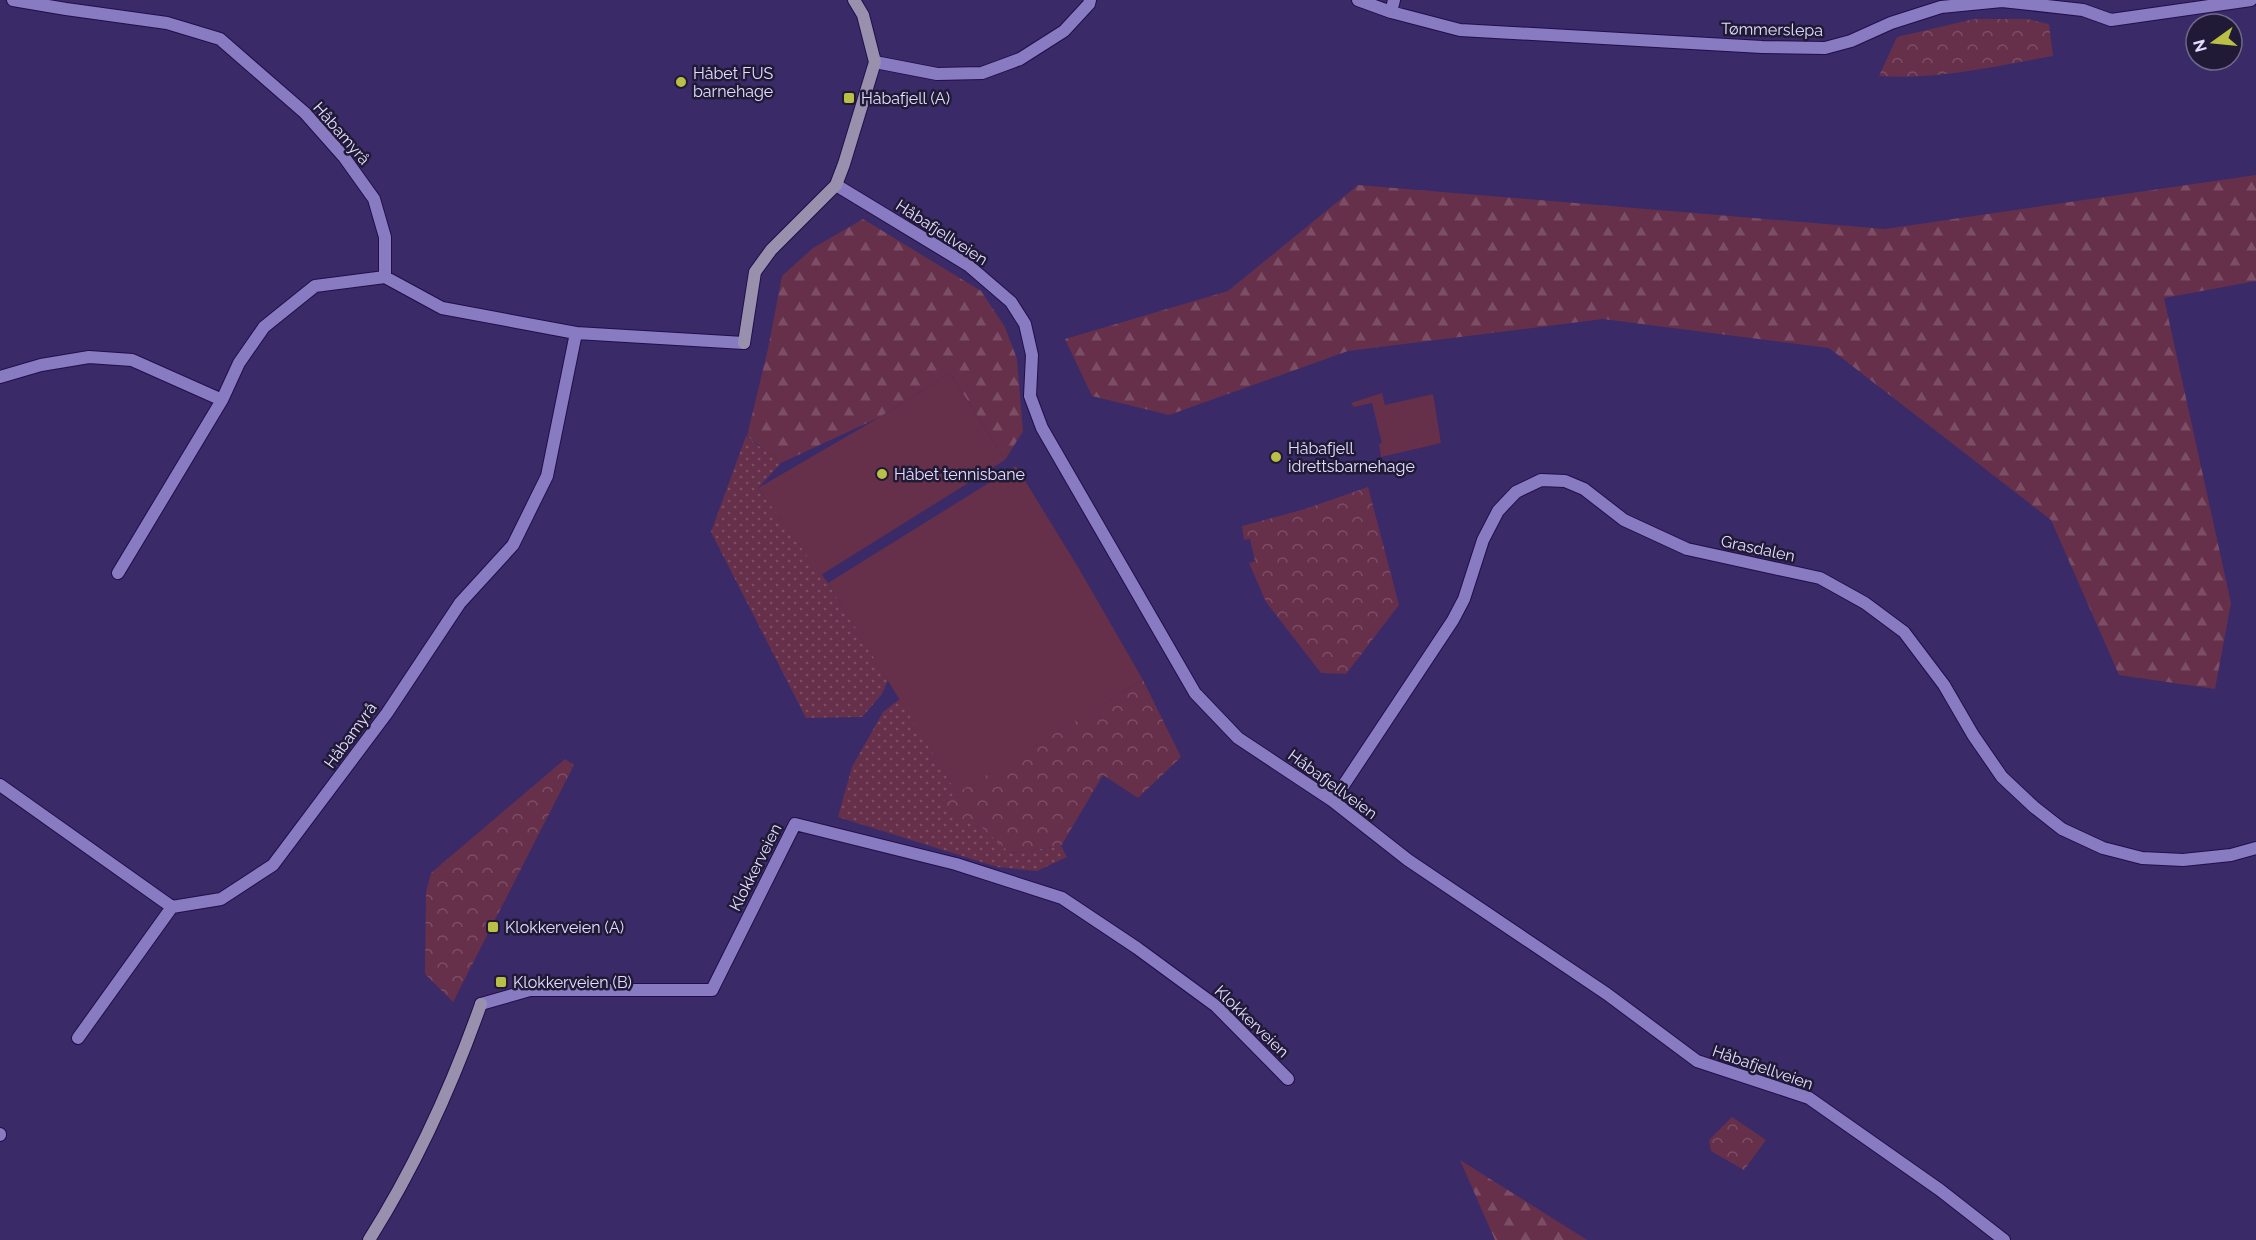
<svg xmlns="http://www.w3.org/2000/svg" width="2256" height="1240" font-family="Raleway,sans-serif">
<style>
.grass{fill:url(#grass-dots)}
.forest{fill:url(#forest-firs)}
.park{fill:url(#park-crowns)}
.garden{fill:#66304a}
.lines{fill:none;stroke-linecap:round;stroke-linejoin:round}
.street-casing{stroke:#230e4b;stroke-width:14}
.secondary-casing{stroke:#230e4b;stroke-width:14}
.street{stroke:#887bc1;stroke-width:12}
.secondary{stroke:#9890ac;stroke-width:12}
.poi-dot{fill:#bac045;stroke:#201a36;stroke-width:2}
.labels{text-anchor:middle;stroke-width:5;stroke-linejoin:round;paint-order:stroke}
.street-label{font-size:16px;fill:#e4dffe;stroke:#201a36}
.poi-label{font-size:16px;fill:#e4dffe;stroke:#201a36;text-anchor:start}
</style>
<defs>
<pattern id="grass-dots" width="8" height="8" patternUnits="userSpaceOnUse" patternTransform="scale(1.5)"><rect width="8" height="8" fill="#66304a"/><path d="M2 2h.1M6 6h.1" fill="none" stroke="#7c4e65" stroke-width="1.8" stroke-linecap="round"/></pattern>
<pattern id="forest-firs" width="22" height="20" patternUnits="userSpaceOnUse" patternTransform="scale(1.5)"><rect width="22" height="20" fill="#66304a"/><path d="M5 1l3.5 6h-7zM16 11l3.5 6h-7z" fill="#7c4e65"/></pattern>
<pattern id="park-crowns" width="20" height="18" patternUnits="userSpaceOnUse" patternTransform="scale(1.5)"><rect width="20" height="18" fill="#66304a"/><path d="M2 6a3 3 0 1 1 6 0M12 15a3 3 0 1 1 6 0" fill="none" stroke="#7c4e65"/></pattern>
</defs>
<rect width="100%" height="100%" fill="#3a2a68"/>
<path class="grass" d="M746,436L781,463L758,488L828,583L888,680L882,694L862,717L806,718L711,532Z
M900,699L957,793L943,802L978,824L1011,853L1061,846L1067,857L1037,871L997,867L838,817L852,767L883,712Z"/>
<path class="forest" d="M2256,175V281L2164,298L2231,603L2215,689L2119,675L2051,520L1829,348L1603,319L1348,351L1169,415L1092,396L1065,339L1228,291L1358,185L1885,229Z
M863,219L981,291L1005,327L1017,359L1023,431L1005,460L950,373L880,417L781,463L747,436L768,349L782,276L813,248Z
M1460,1160L1587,1240H1495Z"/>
<path class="park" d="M1974,19H2027L2049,24L2053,56C1996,66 1937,80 1879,76L1897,37Z
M1368,487L1399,605L1346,674L1321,673L1266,602L1249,563L1255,561L1250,539L1244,540L1242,526L1305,509Z
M1143,680L1181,757L1138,798L1103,775L1061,846L1010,853L978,824L958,822L943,801Z
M565,759L574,765L453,1002L425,974L426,892L431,873Z
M1732,1117L1766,1140L1744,1170L1711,1151L1709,1140Z"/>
<path class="garden" d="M950,373L1005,460L821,575L758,488L880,417Z
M1382,393L1385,405L1433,394L1441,443L1381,457L1379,444L1382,443L1372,403L1354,407L1351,403Z
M1016,466L1078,567L1143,680L957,793L828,583Z"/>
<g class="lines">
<defs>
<path id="street" d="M13,0L66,9L167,23L220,39L305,113L344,157L374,199L385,237V277
M1358,0L1391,12L1460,30L1762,47L1825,48L1851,41L1891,23L1941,7L2002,1L2083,10L2111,20L2251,0
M1391,12L1394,0
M875,62L937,74L982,73L1020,59L1064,31L1089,4L1090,0
M836,185L968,265L1011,302L1025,324L1032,355L1030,396L1042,428L1195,693L1238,738L1333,801L1408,860L1607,994L1697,1061L1809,1098L1940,1190L2004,1240
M0,377L41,365L89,357L132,360L222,400
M118,573L222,400L239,363L264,327L315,286L385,277L442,308L576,333L744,343
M0,785L172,907L221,899L273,865L387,713L460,603L513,545L547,476L576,333
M1333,801L1453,620L1464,599L1483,540L1498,511L1516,492L1541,480L1565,481L1584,489L1624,520L1687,549L1820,578L1865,603L1904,632L1944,685L1973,735L2002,777L2034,807L2062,829L2103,848L2142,858L2183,860L2231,855L2256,848
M481,1004L530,990H712L795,824L956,864L1062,898L1137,948L1216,1006L1288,1079
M78,1038L172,907
M0,1134V1135"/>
<path id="secondary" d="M744,343L755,272L771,250L836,185L844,164L875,62L863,15L854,0
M369,1240C415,1167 452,1086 481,1004"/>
</defs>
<use href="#street" class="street-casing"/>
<use href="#secondary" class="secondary-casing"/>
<use href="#street" class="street"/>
<use href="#secondary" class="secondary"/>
</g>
<g class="poi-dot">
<circle cx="681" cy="82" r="6"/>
<rect x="843" y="92" width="12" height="12" rx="3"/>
<circle cx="1276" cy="457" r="6"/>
<circle cx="882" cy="474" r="6"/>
<rect x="487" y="921" width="12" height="12" rx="3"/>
<rect x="495" y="976" width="12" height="12" rx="3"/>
</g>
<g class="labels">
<g class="street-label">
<text transform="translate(1772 29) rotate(1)" y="6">Tømmerslepa</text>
<text transform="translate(342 133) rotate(49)" y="6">Håbamyrå</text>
<text transform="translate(942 232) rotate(33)" y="6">Håbafjellveien</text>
<text transform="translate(1758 548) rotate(12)" y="6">Grasdalen</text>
<text transform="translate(350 735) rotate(-54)" y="6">Håbamyrå</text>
<text transform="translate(1333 784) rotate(36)" y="6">Håbafjellveien</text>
<text transform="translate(755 867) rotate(-63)" y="6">Klokkerveien</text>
<text transform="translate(1252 1021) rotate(44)" y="6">Klokkerveien</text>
<text transform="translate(1763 1067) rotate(19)" y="6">Håbafjellveien</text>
</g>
<g class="poi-label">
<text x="693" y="79">Håbet FUS<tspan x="693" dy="18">barnehage</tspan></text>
<text x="861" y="104">Håbafjell (A)</text>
<text x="1288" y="454">Håbafjell<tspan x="1288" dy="18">idrettsbarnehage</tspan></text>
<text x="894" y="480">Håbet tennisbane</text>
<text x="505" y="933">Klokkerveien (A)</text>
<text x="513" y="988">Klokkerveien (B)</text>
</g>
</g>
<g transform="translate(2214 42) rotate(255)"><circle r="28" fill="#201a36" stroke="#6e6986" stroke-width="1.5"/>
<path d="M0-4.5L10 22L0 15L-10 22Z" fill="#bac045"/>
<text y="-9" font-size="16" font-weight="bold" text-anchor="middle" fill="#e4dffe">N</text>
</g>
</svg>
